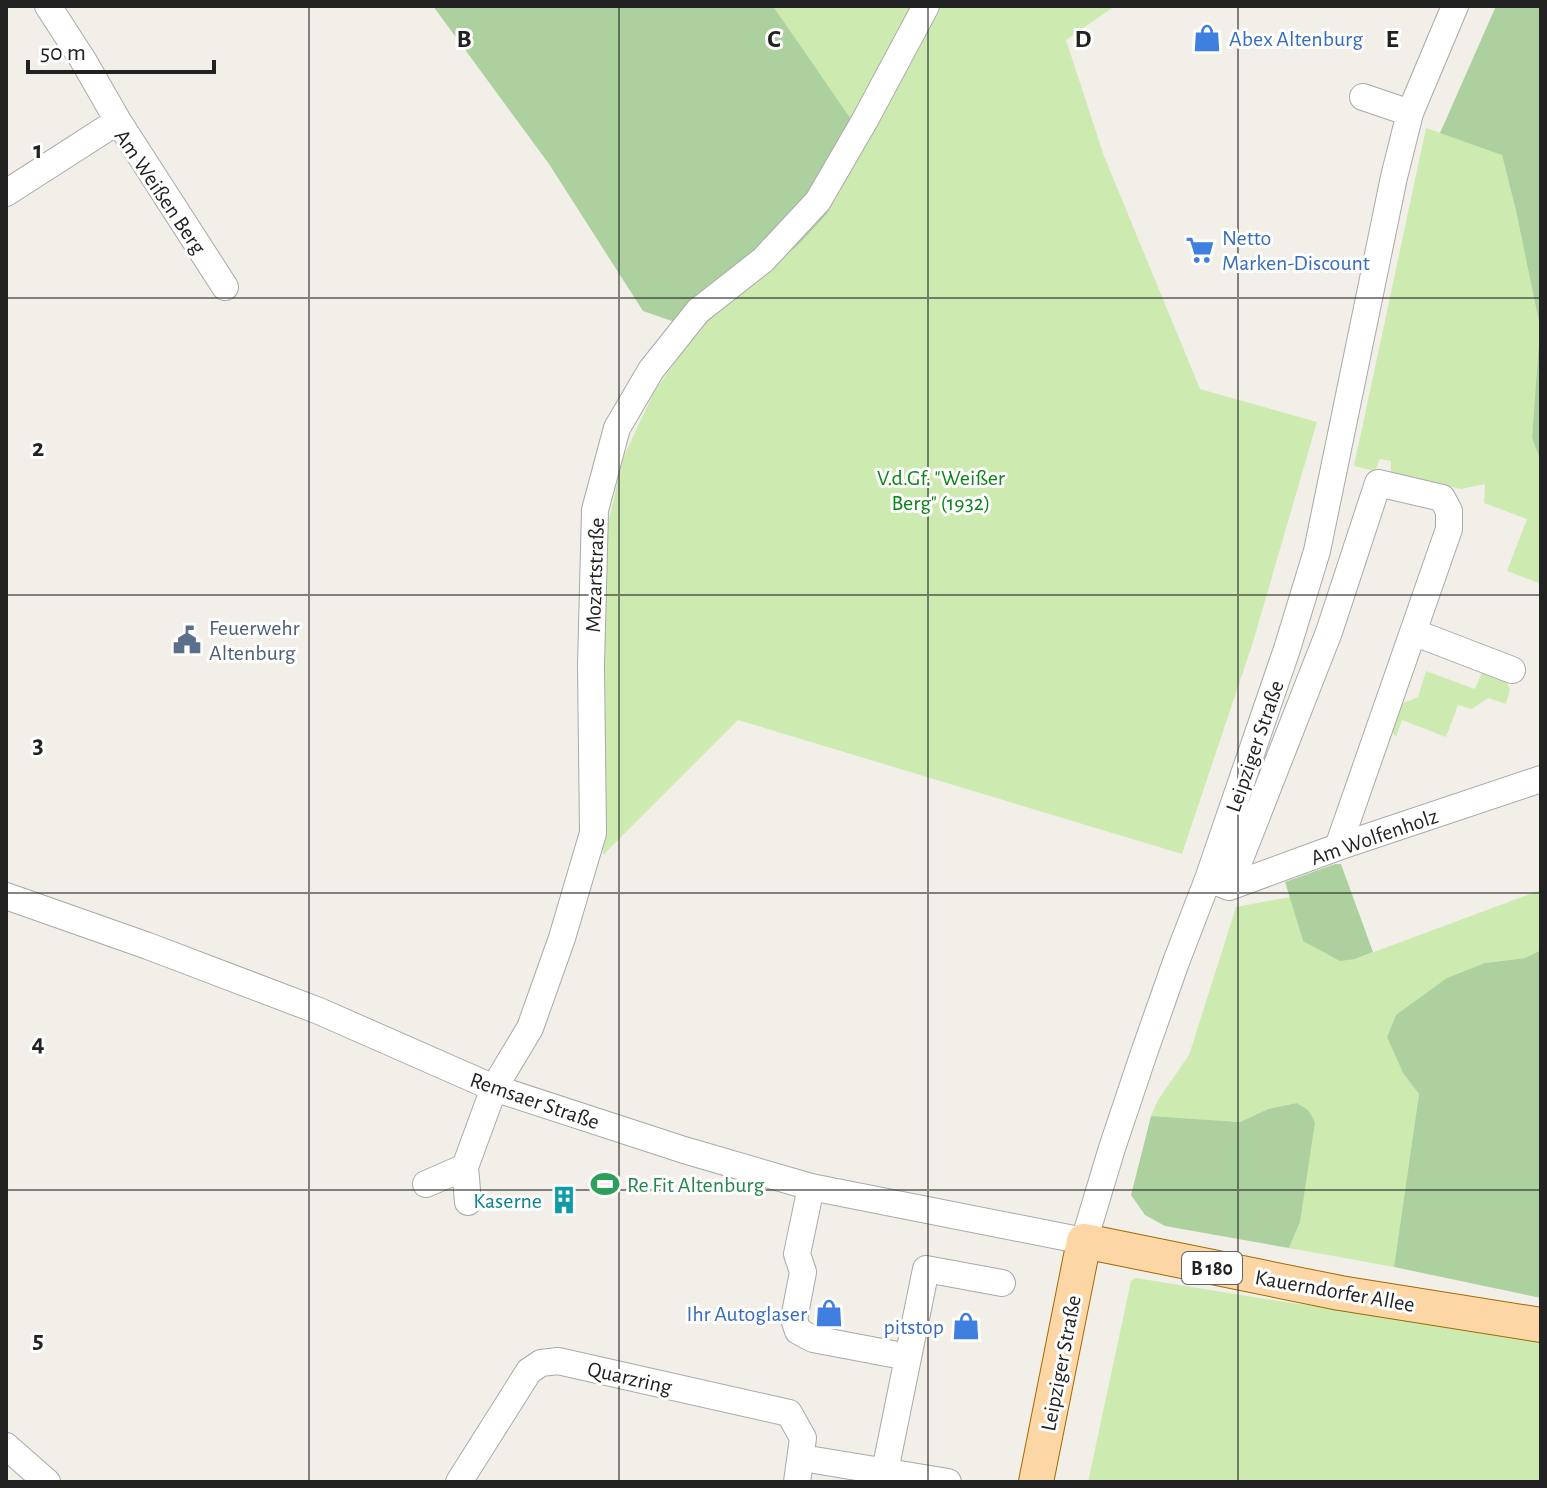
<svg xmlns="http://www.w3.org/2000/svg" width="1547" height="1488" font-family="'Alegreya Sans',sans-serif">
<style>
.grass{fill:#cdebb0}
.forest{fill:#add19e}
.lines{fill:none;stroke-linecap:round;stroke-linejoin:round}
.minor-casing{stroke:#a9a9a9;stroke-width:28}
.major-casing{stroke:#a06b00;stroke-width:36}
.minor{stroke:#fff;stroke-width:26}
.major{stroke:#fcd6a4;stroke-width:34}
.grid{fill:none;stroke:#222;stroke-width:2;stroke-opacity:0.55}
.labels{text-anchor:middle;stroke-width:6;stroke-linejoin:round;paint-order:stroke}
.shield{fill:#fff;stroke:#646464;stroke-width:2}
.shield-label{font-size:20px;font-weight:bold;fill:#222}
.shop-label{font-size:22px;fill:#366cbe;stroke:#fff;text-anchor:start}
.street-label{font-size:22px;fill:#222;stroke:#fff}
.park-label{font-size:22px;fill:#0c8416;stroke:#fff}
.service-label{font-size:22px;fill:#4e5e75;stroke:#fff;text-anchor:start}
.leisure-label{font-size:22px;fill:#27864d;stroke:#fff;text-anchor:start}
.culture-label{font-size:22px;fill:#0d838f;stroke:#fff;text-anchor:end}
.grid-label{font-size:26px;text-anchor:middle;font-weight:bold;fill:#222;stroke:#fff;stroke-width:6;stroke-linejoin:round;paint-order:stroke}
</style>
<rect width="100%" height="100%" fill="#f2efe9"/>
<path class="grass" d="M773,6H1115L1066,40L1104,156L1200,389L1317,422L1253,642L1182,854L738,720L603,855L605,779L601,622L608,524L623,458L654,392L698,330L798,245L827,214L865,141Z
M1426,128L1502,154L1516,211L1540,327L1532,438L1541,462V584L1507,571L1527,519L1484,503L1485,484L1461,489L1391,474V461L1380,459L1375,471L1354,466Z
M1426,671L1475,689L1482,672L1506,680L1510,690L1506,704L1488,698L1472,709L1458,705L1446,737L1402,720L1396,737L1391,730L1401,704L1418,697Z
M1541,890V950L1525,958L1485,963L1397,1015L1387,1036L1403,1073L1419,1094L1394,1267L1289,1248L1300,1222L1308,1111L1297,1103L1268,1109L1240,1122L1151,1116L1158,1100L1189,1055L1236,907L1290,897L1303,941L1355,959Z
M1136,1278L1285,1302L1541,1337V1482H1088L1131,1281Z"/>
<path class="forest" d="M433,6H773L866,141L827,214L798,245L698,330L643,311L549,164Z
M1496,6H1541V462L1532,438L1540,327L1516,211L1502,155L1440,133Z
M1335,864H1341L1373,952L1355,959L1340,961L1303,941L1285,882Z
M1541,950V1298L1394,1267L1419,1094L1403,1073L1387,1037L1396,1015L1447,978L1485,963L1525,958Z
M1297,1103L1308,1110L1315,1122L1300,1222L1289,1248L1165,1226L1145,1215L1131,1195L1151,1116L1240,1122L1268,1109Z"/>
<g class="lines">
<defs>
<path id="minor" d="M48,6L83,60L118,121
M1363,97L1410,113
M6,193L118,121L225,287
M1413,632L1512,670
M1219,883L1229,887L1338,847L1541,779
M1229,887L1329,632L1378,483L1442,498L1449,511V529L1338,847
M6,896L148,946L319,1011L494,1088L684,1150L811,1187L1084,1241L1112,1148L1145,1050L1176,962L1208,879L1287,649L1317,551L1394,177L1410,113L1455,6
M426,1184L465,1167
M811,1187L797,1254L803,1272L794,1319L798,1331L813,1339L908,1357
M468,1202L465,1167L494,1088L530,1028L562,938L593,833L591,665L595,510L617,428L651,370L698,311L763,260L818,201L865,120L926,6
M6,1446L47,1482
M802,1458L948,1482
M885,1471L926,1269L1002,1283
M459,1482L529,1371L541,1363L558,1361L789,1413L803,1438L797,1482"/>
<path id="major" d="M1036,1482L1084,1241L1340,1293L1541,1325"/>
</defs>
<use href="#minor" class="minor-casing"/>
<use href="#major" class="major-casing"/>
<use href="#minor" class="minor"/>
<use href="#major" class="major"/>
</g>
<path class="grid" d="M309,6V1482M619,6V1482M928,6V1482M1238,6V1482M6,298H1541M6,595H1541M6,893H1541M6,1190H1541"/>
<defs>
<symbol id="shop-bare" viewBox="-9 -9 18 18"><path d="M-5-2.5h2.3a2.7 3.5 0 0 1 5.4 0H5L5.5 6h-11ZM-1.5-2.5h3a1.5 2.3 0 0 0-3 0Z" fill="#3f7fe0" stroke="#fff" stroke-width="2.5" paint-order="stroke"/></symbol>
<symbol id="supermarket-bare" viewBox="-9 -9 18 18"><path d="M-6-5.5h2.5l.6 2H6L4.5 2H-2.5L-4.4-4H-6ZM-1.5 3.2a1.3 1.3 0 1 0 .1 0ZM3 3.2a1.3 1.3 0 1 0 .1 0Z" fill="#3f7fe0" stroke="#fff" stroke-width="2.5" paint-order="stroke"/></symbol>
<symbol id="civic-bare" viewBox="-9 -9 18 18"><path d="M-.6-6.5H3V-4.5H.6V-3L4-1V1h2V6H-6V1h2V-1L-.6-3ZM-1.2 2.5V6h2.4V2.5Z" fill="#5c6f8a" stroke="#fff" stroke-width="2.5" paint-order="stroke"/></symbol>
<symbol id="stadium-bare" viewBox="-9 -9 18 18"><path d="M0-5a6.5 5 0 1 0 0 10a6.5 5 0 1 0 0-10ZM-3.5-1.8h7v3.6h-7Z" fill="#2e9e5b" stroke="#fff" stroke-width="2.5" paint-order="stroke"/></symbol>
<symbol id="building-bare" viewBox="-9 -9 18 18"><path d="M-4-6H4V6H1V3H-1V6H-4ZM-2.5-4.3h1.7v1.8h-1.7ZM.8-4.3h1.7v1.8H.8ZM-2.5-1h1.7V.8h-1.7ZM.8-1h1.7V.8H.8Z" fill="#0f9aa8" stroke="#fff" stroke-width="2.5" paint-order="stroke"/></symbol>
</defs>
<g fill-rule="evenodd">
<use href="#shop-bare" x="1187" y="18" width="40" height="40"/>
<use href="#supermarket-bare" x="1180" y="230" width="40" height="40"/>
<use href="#civic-bare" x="167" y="620" width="40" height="40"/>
<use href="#stadium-bare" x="585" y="1164" width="40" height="40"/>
<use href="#building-bare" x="544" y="1180" width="40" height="40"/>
<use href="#shop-bare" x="809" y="1293" width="40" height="40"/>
<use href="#shop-bare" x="946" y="1306" width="40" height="40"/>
</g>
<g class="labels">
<rect class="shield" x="1182" y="1252" width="60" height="32" rx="6"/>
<g class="shield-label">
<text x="1212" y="1275">B 180</text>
</g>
<g class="shop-label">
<text x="1229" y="46">Abex Altenburg</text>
<text x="1222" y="245">Netto<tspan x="1222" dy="25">Marken-Discount</tspan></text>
<text x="807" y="1321" text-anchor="end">Ihr Autoglaser</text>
<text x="944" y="1334" text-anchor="end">pitstop</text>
</g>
<g class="street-label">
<text transform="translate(161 191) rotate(56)" y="8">Am Weißen Berg</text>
<text transform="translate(594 575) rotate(-88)" y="8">Mozartstraße</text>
<text transform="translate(1254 746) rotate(-71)" y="8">Leipziger Straße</text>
<text transform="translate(1374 836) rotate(-19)" y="8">Am Wolfenholz</text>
<text transform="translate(535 1100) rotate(19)" y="8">Remsaer Straße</text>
<text transform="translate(1335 1290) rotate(10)" y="8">Kauerndorfer Allee</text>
<text transform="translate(1060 1363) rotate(-79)" y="8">Leipziger Straße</text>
<text transform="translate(630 1377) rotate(13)" y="8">Quarzring</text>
</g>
<g class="park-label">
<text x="941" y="485">V.d.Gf. "Weißer<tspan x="941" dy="25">Berg" (1932)</tspan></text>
</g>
<g class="service-label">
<text x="209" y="635">Feuerwehr<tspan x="209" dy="25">Altenburg</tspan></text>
</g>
<g class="leisure-label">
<text x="627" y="1192">Re Fit Altenburg</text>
</g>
<g class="culture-label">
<text x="542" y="1208">Kaserne</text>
</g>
</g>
<g class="grid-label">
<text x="464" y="47">B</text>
<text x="774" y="47">C</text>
<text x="1083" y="47">D</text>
<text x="1392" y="47">E</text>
<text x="38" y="158">1</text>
<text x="38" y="456">2</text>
<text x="38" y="753">3</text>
<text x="38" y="1051">4</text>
<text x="38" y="1348">5</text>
</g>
<rect width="1547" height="1488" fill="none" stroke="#222222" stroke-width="16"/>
<path d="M28 60v12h186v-12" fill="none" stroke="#222222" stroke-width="4"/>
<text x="40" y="60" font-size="24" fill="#222222" stroke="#ffffff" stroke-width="6" paint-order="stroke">50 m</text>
</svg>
